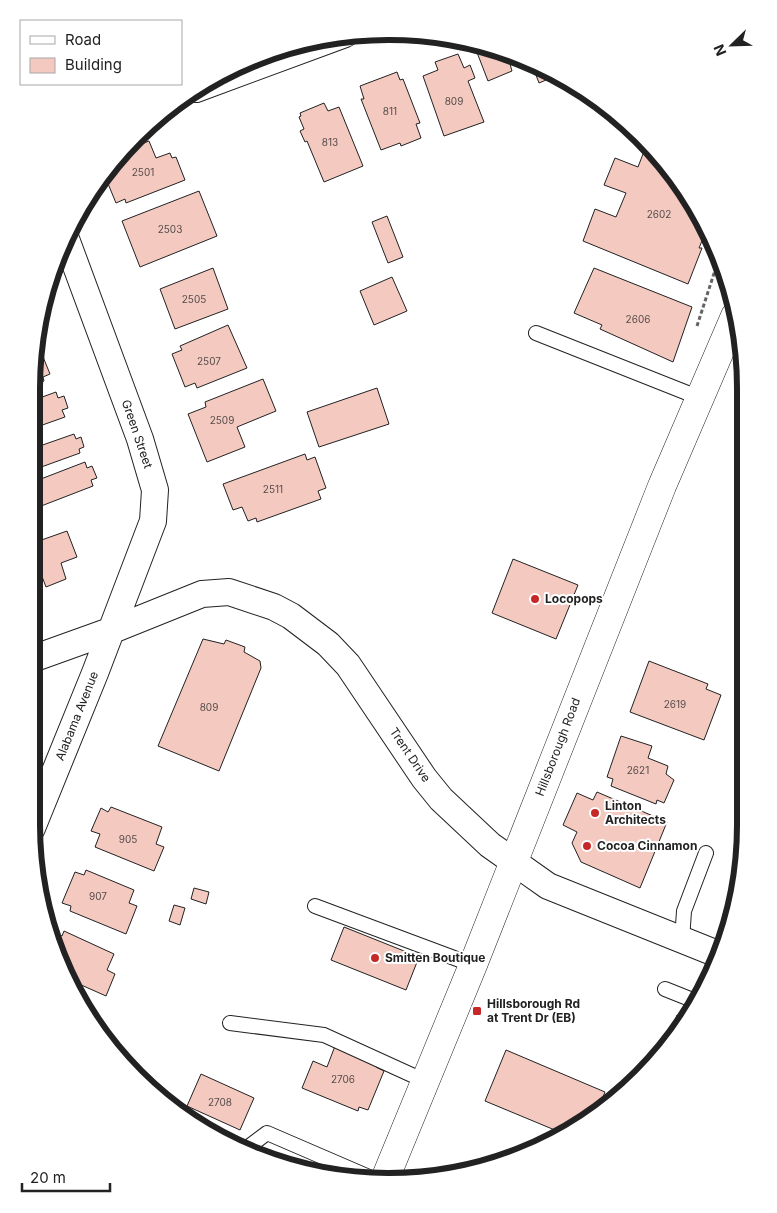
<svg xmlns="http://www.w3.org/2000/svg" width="777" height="1213" font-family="Inter,sans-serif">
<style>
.building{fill:#f3c9c0;stroke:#222}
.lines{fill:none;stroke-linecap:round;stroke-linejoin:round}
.service-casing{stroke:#222;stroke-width:16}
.minor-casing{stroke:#222;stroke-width:28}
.primary-casing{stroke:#222;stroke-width:29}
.path{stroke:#646464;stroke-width:3;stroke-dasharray:4 2.5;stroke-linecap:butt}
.service{stroke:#fff;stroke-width:14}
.minor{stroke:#fff;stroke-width:26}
.primary{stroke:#fff;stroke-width:28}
.poi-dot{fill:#c62828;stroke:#fff;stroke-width:2}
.labels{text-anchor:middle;stroke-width:4;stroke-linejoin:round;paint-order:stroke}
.number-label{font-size:10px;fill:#564c4a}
.street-label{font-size:12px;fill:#222;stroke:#fff}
.poi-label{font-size:12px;font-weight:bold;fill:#222;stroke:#fff;text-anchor:start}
.rim{fill:none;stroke:#222;stroke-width:6}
</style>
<rect width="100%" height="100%" fill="#fff"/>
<path class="building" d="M473,42L481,44L520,59L510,64L512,71L488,81Z
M458,54L464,68L470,65L475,78L468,81L484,122L444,136L423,76L438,70L435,62Z
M531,62L547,68L558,75L539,83Z
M397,72L400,80L403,79L420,123L416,124L421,138L401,146L400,143L381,150L361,99H364L360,86Z
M324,103L328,111L339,107L363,166L324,182L307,141L305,142L300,131L304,129L299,117L301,116L300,113Z
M149,141L156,158L170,153L172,158L176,157L185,180L126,203L125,199L116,203L104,174L124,151Z
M646,146L657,153L698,210L707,229L699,248H702L688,284L583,241L595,209L616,217L626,193L604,185L615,158L638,167Z
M199,191L217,236L140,267L122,221Z
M387,216L403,257L388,263L372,222Z
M213,268L228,309L175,329L160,289Z
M594,268L692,307L673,362L600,329L602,325L574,313Z
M392,277L407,311L374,325L360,291Z
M228,325L247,368L197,388L195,383L185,387L172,354L182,350L180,346Z
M37,342L50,374L43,377L44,381L34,386V343Z
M263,379L276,411L237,427L245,447L207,462L188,414L206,407L205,402Z
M377,388L389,424L319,447L307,412Z
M56,392L58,398L64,396L68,408L62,410L65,417L34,428V400Z
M74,434L76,439L81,437L84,447L79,449L80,453L33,470L34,448Z
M305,454L307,460L315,457L326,488L318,491L321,499L257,522L256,518L248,521L242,507L233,510L223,484Z
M85,462L87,468L92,466L97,478L91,480L93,486L36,508L33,502V482Z
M67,531L77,557L61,563L66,579L46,587L33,553V543Z
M513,559L578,585L556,639L492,613Z
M203,639L224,644L226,640L245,647L244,652L260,661L261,668L219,771L158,746Z
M649,661L708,684L706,689L721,695L704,740L630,712Z
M621,736L652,746L648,758L668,766L666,774L674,780L664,803L657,800L656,804L611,786L613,779L607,777Z
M597,792L667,822L640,888L581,862L572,843L577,832L563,825L577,793L593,800Z
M111,807L162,827L156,844L164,847L154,871L95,847L100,834L91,831L101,808L108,812Z
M86,870L134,890L129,903L137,906L126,934L70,911L71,906L62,903L75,872L84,875Z
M194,888L209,892L206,904L191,899Z
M174,905L185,908L180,925L169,921Z
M344,927L419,957L406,990L331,960Z
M64,931L114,954L107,970L115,974L106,996L70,980L50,937L52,932L62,936Z
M677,1015L685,1018L672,1042L663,1051Z
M335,1046L377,1064L376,1067L384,1071L368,1110L359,1107L358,1111L302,1088L313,1061L327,1067Z
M506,1050L605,1092L597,1112L587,1122L562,1133L485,1101Z
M201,1074L254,1098L240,1130L187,1106Z"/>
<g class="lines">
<defs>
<path id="service" d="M536,333L700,398
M315,906L473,965
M682,940L684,911L706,853
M665,989L695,1001
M230,1023L324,1035L425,1081
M247,1148L267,1133L376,1180"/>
<path id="minor" d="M196,89L345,34
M32,659L110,631L202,594L229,592L274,607L291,616L328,644L348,665L424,778L441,799L490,845L548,886L720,955
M32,828L95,673L153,521L155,490L140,439L66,239"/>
<path id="primary" d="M385,1179L473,965L662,486L735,316"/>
</defs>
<use href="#service" class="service-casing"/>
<use href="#minor" class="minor-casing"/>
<use href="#primary" class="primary-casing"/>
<path class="path" d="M697,326L719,258"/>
<use href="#service" class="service"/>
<use href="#minor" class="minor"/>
<use href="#primary" class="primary"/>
</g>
<g class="poi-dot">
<circle cx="535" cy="599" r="5"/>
<circle cx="595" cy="813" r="5"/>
<circle cx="587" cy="846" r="5"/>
<circle cx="375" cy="958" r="5"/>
<rect x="472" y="1006" width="10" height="10" rx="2.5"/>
</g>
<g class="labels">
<g class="number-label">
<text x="454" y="105">809</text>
<text x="390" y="115">811</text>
<text x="330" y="146">813</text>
<text x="143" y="176">2501</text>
<text x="659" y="218">2602</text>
<text x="170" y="233">2503</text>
<text x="194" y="303">2505</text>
<text x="638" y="323">2606</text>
<text x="209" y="365">2507</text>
<text x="222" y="424">2509</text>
<text x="273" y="493">2511</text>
<text x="675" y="708">2619</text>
<text x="209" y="711">809</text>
<text x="638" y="774">2621</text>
<text x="128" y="843">905</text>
<text x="98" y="900">907</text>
<text x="343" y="1083">2706</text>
<text x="220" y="1106">2708</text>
</g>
<g class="street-label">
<text transform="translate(137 434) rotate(71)" y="4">Green Street</text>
<text transform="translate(77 716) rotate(-68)" y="4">Alabama Avenue</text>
<text transform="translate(558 747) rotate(-69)" y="4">Hillsborough Road</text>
<text transform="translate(410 755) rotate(56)" y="4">Trent Drive</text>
</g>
<g class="poi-label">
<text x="545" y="603">Locopops</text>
<text x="605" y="810">Linton<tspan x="605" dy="14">Architects</tspan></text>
<text x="597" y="850">Cocoa Cinnamon</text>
<text x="385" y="962">Smitten Boutique</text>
<text x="487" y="1008">Hillsborough Rd<tspan x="487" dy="14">at Trent Dr (EB)</tspan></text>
</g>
</g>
<path d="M0 0H777V1213H0ZM388 40H389A348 348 0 0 1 737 388V825A348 348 0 0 1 389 1173H388A348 348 0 0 1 40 825V388A348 348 0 0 1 388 40Z" fill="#fff" fill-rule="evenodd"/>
<path class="rim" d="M388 40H389A348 348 0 0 1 737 388V825A348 348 0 0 1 389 1173H388A348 348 0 0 1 40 825V388A348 348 0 0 1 388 40Z"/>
<rect x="20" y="20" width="162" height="65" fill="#ffffff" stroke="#a7a7a7"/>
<rect x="30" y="36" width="25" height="8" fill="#ffffff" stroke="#a7a7a7"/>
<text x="65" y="45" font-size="15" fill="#222222">Road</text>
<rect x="30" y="58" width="25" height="15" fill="#f3c9c0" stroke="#a7a7a7"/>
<text x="65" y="70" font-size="15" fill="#222222">Building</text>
<g transform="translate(732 45) rotate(247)" stroke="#ffffff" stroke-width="4" paint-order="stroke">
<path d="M0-4L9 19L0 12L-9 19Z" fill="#222222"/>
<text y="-8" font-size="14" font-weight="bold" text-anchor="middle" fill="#222222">N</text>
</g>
<path d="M22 1183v8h88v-8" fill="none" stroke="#222222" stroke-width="2.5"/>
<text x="30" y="1183" font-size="15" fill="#222222" stroke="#ffffff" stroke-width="4" paint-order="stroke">20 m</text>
</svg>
